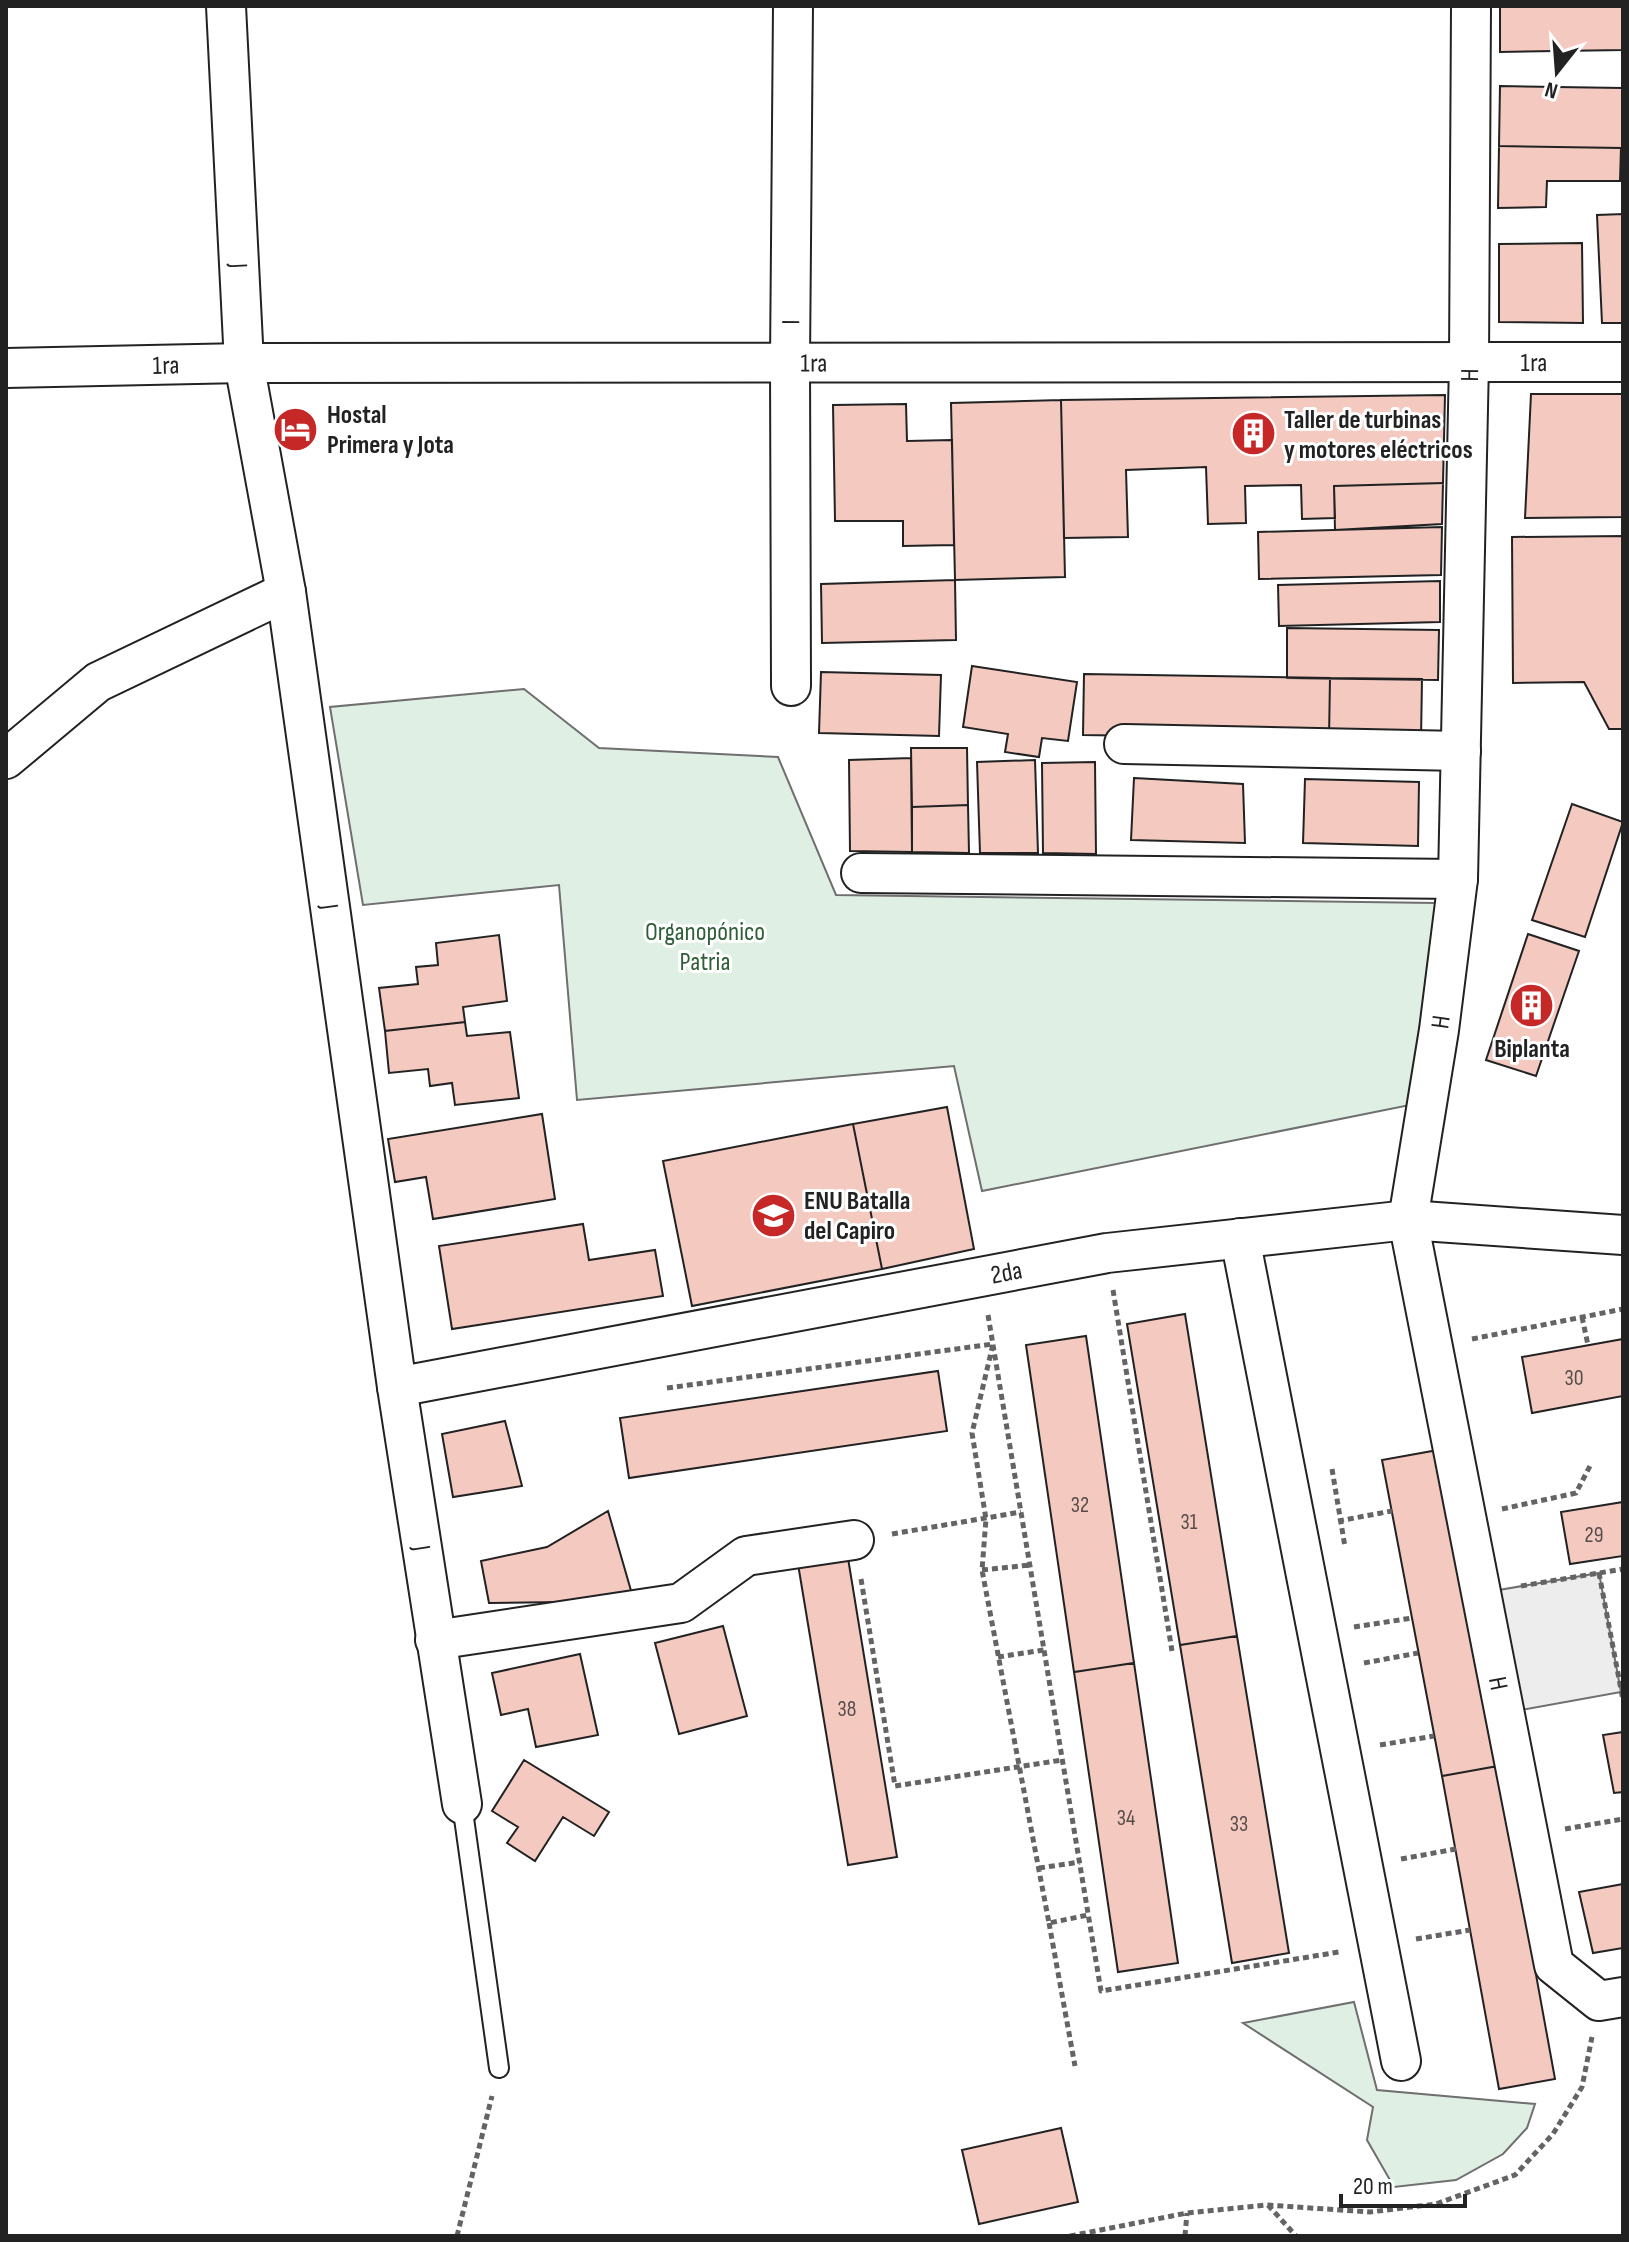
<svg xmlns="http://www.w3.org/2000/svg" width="1629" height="2242" font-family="'Sofia Sans Condensed',sans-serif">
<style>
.green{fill:#e0efe3;stroke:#6f6f6f;stroke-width:2}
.parking{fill:#ededed;stroke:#6f6f6f;stroke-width:2}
.building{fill:#f3c9c0;stroke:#222;stroke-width:2}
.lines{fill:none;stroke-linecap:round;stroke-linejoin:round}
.lane-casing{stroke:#222;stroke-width:22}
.street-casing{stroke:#222;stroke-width:42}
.path{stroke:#646464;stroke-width:5;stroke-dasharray:6 4;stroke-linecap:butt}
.lane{stroke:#fff;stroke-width:18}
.street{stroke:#fff;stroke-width:38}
.labels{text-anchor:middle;stroke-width:6;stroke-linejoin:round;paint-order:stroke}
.number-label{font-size:22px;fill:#564c4a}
.street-label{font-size:26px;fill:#222;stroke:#fff}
.poi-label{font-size:26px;font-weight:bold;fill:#222;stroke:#fff;text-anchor:start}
.park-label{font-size:26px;fill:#2f5e38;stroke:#fff}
</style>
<rect width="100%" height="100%" fill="#fff"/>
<path class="green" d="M524,689L599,748L778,757L836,895L1436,903L1420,1103L982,1191L954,1066L577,1100L559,885L363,905L330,707Z
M1354,2002L1377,2090L1535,2104L1527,2128L1503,2154L1456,2180L1394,2187L1367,2140L1373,2107L1243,2023Z"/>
<path class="parking" d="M1599,1573L1621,1692L1505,1713L1481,1593Z"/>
<path class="building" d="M1500,6H1623V50L1500,52Z
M1500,86L1623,88V148L1499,146Z
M1499,146L1621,148L1620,181H1547L1546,207L1498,208Z
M1623,214V323H1602L1597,215Z
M1582,243L1583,323L1499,322V244Z
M1531,394H1623V517L1525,518Z
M1445,395L1443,483L1334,486L1335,518L1302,519L1301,485L1245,486L1246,523L1208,524L1206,467L1126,470L1128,537L1064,538L1061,400Z
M1061,400L1065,577L955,580L951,403Z
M906,404L907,441L952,440L954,545L903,546V521H835L833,405Z
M1443,483L1442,524L1335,530L1334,486Z
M1442,527L1441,575L1259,579L1258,532Z
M1623,536V729H1609L1584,682L1513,683L1512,537Z
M955,580L956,640L822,643L821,584Z
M1440,581V622L1279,626L1278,585Z
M1287,628L1439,630L1438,680L1287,678Z
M972,666L1077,682L1068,741L1042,738L1039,757L1005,752L1008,734L963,727Z
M821,672L941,675L939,736L819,733Z
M1084,674L1330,678L1329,739L1083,735Z
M1330,678L1422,679L1421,740L1329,739Z
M911,748H967L968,805L912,807Z
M911,758L912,852L850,851L849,760Z
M1035,760L1038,853H980L977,762Z
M1095,762L1096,854L1043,853L1042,763Z
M1134,778L1243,784L1245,843L1131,840Z
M1305,779L1419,782L1418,846L1303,843Z
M1572,804L1623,822L1585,937L1532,920Z
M968,805L969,853L912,852V807Z
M1528,934L1579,951L1536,1076L1486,1060Z
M499,935L507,1001L463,1007L465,1022L385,1031L379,988L418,984L416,967L438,965L436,943Z
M465,1022L467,1036L510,1032L519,1098L455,1105L452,1083L430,1086L428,1069L389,1073L385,1031Z
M947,1107L974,1249L882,1269L853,1124Z
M542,1114L555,1199L433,1219L426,1177L395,1182L388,1139Z
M853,1124L882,1269L692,1306L663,1161Z
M583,1224L589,1260L655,1250L663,1296L452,1329L439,1246Z
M1185,1314L1237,1636L1180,1645L1127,1324Z
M1086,1336L1134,1663L1074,1672L1026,1345Z
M1623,1339V1396L1532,1413L1522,1357Z
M938,1371L947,1431L629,1478L620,1418Z
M505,1421L522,1486L453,1497L442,1434Z
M1438,1450L1498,1766L1442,1776L1382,1460Z
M1623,1502V1556L1570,1564L1561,1512Z
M608,1511L634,1601L489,1603L481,1561L547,1547Z
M847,1552L897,1857L848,1865L797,1558Z
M723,1626L747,1716L679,1734L655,1643Z
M1237,1636L1289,1953L1232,1963L1180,1645Z
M580,1654L598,1735L536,1747L528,1709L501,1715L492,1673Z
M1134,1663L1178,1963L1118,1972L1074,1672Z
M1623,1732V1792L1614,1793L1603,1735Z
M524,1760L609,1812L594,1836L563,1817L535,1861L507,1843L518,1827L492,1811Z
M1498,1766L1555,2079L1499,2089L1442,1776Z
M1623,1884V1948L1593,1953L1579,1892Z
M1061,2128L1078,2202L979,2224L962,2150Z"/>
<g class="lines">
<defs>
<path id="lane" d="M462,1804L499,2068"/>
<g id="street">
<path id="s1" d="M226,6L244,363L286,592L397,1387L462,1804"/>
<path id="s2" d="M1471,6L1469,362L1458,879L1439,1030L1408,1220L1554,1965L1599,2001L1623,1997"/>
<path id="s3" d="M6,368L244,363L1623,362"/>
<path id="s4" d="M791,686L790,362L793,6"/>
<path d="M1124,744L1461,751"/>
<path d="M6,759L98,682L286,592"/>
<path d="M861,873L1458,879"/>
<path d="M1240,1238L1401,2061"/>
<path id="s5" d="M397,1387L1107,1253L1408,1220L1623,1235"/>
<path d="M435,1640L681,1603L746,1556L854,1540"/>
</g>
</defs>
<use href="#lane" class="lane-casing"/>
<use href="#street" class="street-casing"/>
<path class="path" d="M1113,1290L1172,1651
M988,1315L1101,1991L1339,1952
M1582,1317L1588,1345
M1472,1339L1623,1309
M667,1388L993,1344L972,1433L986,1519L982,1570L1049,1923L1088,1915
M1332,1469L1345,1547
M1502,1509L1576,1493L1591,1464
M1338,1521L1392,1511
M892,1534L1021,1512
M982,1570L1030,1565
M1599,1573L1623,1700
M861,1579L895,1786L1062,1760
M1521,1586L1623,1569
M1354,1627L1412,1618
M998,1657L1044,1650
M1364,1663L1418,1653
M1380,1745L1434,1736
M1565,1829L1623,1819
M1401,1859L1456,1849
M1039,1868L1080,1862
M1049,1923L1075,2066
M1416,1939L1470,1930
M1268,2205L1296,2236
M457,2236L492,2096
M1070,2236L1187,2213L1267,2205L1370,2212L1436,2204L1515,2175L1553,2134L1582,2087L1592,2037
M1185,2236L1187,2213"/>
<use href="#lane" class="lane"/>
<use href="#street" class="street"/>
</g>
<defs>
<symbol id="hotel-disc" viewBox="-11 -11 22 22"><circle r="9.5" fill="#c62828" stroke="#fff"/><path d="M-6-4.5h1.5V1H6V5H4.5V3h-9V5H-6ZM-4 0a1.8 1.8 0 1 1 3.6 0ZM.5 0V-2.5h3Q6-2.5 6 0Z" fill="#fff"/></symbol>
<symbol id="building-disc" viewBox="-11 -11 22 22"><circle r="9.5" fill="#c62828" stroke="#fff"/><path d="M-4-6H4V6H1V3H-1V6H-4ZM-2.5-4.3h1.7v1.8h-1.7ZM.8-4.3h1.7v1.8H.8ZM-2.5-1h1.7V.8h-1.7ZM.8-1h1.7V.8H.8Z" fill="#fff"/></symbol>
<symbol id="school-disc" viewBox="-11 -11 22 22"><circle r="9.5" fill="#c62828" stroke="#fff"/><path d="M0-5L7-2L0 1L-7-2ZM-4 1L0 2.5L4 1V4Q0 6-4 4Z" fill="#fff"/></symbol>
</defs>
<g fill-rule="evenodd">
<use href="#hotel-disc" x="270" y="404" width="51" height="51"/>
<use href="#building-disc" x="1228" y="408" width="51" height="51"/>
<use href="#building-disc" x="1506" y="980" width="51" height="51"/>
<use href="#school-disc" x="748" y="1190" width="51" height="51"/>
</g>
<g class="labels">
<g class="number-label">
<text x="1574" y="1385">30</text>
<text x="1080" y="1512">32</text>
<text x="1189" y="1529">31</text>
<text x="1594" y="1542">29</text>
<text x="847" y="1716">38</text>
<text x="1126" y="1825">34</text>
<text x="1239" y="1831">33</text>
</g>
<g class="street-label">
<text dy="9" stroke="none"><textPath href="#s1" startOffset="260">J</textPath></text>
<text dy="9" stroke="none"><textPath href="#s4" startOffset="364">I</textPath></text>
<text dy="9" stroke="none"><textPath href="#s3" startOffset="808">1ra</textPath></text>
<text dy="9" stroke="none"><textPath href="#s3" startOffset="1528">1ra</textPath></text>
<text dy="9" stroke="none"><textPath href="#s3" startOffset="160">1ra</textPath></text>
<text transform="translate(1469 375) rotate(-89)" y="9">H</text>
<text dy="9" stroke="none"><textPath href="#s1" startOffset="908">J</textPath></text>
<text transform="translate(1440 1022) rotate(-82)" y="9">H</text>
<text dy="9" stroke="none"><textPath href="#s5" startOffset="620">2da</textPath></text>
<text dy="9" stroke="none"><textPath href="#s1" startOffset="1556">J</textPath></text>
<text dy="9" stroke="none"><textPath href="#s2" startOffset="1690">H</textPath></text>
</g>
<g class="poi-label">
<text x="327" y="423">Hostal<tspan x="327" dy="30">Primera y Jota</tspan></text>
<text x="1284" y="428">Taller de turbinas<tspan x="1284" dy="30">y motores eléctricos</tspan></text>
<text x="1532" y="1057" text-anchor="middle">Biplanta</text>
<text x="804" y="1209">ENU Batalla<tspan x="804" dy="30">del Capiro</tspan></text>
</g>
<g class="park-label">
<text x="705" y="940">Organopónico<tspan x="705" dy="30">Patria</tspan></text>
</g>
</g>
<rect width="1629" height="2242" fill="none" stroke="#222222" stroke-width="16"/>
<g transform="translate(1557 72) rotate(197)" stroke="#ffffff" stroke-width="6" paint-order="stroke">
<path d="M0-6L14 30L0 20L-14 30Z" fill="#222222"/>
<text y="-12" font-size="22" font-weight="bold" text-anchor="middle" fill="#222222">N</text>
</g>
<path d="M1341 2194v12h124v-12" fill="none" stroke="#222222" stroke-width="4"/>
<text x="1353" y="2194" font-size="24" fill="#222222" stroke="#ffffff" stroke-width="6" paint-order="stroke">20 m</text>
</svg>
